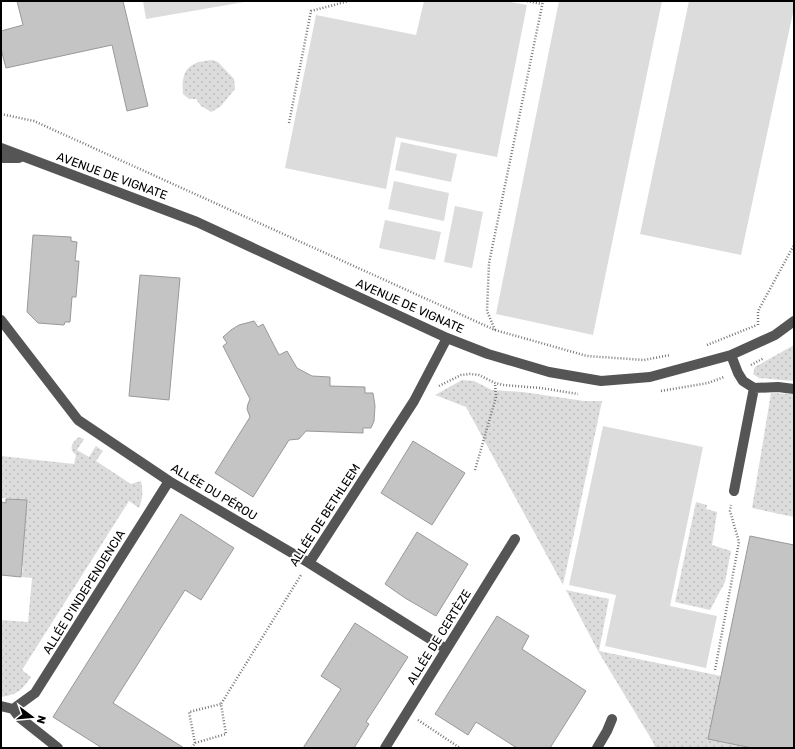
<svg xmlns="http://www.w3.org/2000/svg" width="795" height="749" font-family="Rubik,sans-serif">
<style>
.grass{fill:url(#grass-dots)}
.garden{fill:#dcdcdc}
.building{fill:#c4c4c4;stroke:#999}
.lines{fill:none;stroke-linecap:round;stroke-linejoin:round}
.path{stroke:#777;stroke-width:2.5;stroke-dasharray:1 2;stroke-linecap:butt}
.minor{stroke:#555;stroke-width:10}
.labels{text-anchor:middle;stroke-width:4;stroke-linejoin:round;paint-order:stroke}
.street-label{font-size:12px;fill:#000;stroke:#fff}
</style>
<defs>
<pattern id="grass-dots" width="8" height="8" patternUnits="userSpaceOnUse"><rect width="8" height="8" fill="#dcdcdc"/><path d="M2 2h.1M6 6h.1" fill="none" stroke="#bbb" stroke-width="1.8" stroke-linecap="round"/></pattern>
</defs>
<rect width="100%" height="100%" fill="#fff"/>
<path class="grass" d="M212,60L218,62L234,79L235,89L220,107L211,112L201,106L196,99H189L183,94C181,70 188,62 212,60Z
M794,345V381L759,378L753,374L755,367Z
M462,380L474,381L492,390L523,392L584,401H602L563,585L466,407L435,395Z
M771,393L794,394V517L752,508Z
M79,437L84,439L77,450L89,457L96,446L103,451L96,461L131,484L141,481C143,491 143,498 139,508L129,501L22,670L31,677C22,690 17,695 1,697V620L28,622L32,578L22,577L23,566H21L22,562L27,500L1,498V456L74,464L76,455C68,449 72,442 79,437Z
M696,502L707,505L706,509L717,512L712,545L731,551L725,582L710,610L675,602Z
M566,590L609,599L599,651L721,676L709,739L752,748H655L653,742L598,651Z"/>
<path class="garden" d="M143,1H250L146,19Z
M424,1H506L527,5L497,157L396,137L386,189L285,168L316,15L416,35Z
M559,1H662L593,335L496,314Z
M689,1H794V8L741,255L640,234Z
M401,142L457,154L451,182L395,170Z
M394,181L449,193L444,221L388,209Z
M455,206L483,212L472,268L444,262Z
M385,220L441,232L435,260L379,248Z
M603,426L703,447L670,606L717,616L706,668L605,646L616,595L569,585Z"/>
<path class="building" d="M17,1H123L148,106L127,111L112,45L6,68L1,49V31L23,25Z
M33,235L71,237V241L77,242L75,261H79L76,297H72L70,322H65L64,325L38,323L27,312Z
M140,275L180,278L169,400L129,396Z
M254,321L258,327L263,324L279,355L287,351L297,368L312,376L330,377V386L365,387V393H373L375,406L374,421L371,428H363V433L306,431L299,439L289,440L253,497L215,473L250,417L247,409L248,404L250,399L223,346L227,343L223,337L231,330L239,325Z
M413,441L465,473L432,525L381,493Z
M6,499L27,500L21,577L1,575V502L6,503Z
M181,514L234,548L201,600L185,590L113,703L184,748H102L53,717Z
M417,532L468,564L436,616L405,598L385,584Z
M750,536L794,545V748H752L708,739Z
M497,616L529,636L522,649L586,691L550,748H517L476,722L468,735L435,714Z
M355,623L408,657L366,722L369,724L354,748H303L341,689L321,676Z"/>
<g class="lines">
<path class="path" d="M527,1L542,4
M1,114L34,121L495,330L587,356L644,360L670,355
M289,123L311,11L349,1
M758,325V311L794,245
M495,330L487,311L489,263L543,1
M707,345L757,325
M751,365L764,358
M439,386L461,375L470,374L479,375L495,383L503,385L541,388L578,394
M661,391L708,383L724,377
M475,470L496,397L495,383
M715,670L739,542L730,511L731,505
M418,720L460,748
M195,743L189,712L221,704
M192,748L195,743L226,734L221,704L301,575"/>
<path class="minor" d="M1,148L197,222L447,338L488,354L549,372L601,381L650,377L731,355L775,335L794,321
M1,158H19
M1,320L78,420L169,481L309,563L446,649
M731,355L738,373L743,381L754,388L778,387L794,389
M734,491L754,388
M309,563L414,401L447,338
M1,706L13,709L19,717L58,748
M13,709L35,693L169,481
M385,748L515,539
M597,748L607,731L612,719"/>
</g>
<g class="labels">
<g class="street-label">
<text transform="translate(112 176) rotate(20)" y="4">AVENUE DE VIGNATE</text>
<text transform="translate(410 306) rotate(24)" y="4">AVENUE DE VIGNATE</text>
<text transform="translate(214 492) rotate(31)" y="4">ALLÉE DU PÉROU</text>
<text transform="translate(325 515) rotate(-57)" y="4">ALLÉE DE BETHLEEM</text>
<text transform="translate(84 592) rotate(-58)" y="4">ALLÉE D'INDEPENDENCIA</text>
<text transform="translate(439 637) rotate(-58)" y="4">ALLÉE DE CERTÈZE</text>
</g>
</g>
<rect width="795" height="749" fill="none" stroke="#000000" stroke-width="4"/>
<g transform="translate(32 717) rotate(106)" stroke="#ffffff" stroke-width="3" paint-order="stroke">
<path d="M0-3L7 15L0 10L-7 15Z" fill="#000000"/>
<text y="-6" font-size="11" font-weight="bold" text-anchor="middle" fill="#000000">N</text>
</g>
</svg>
